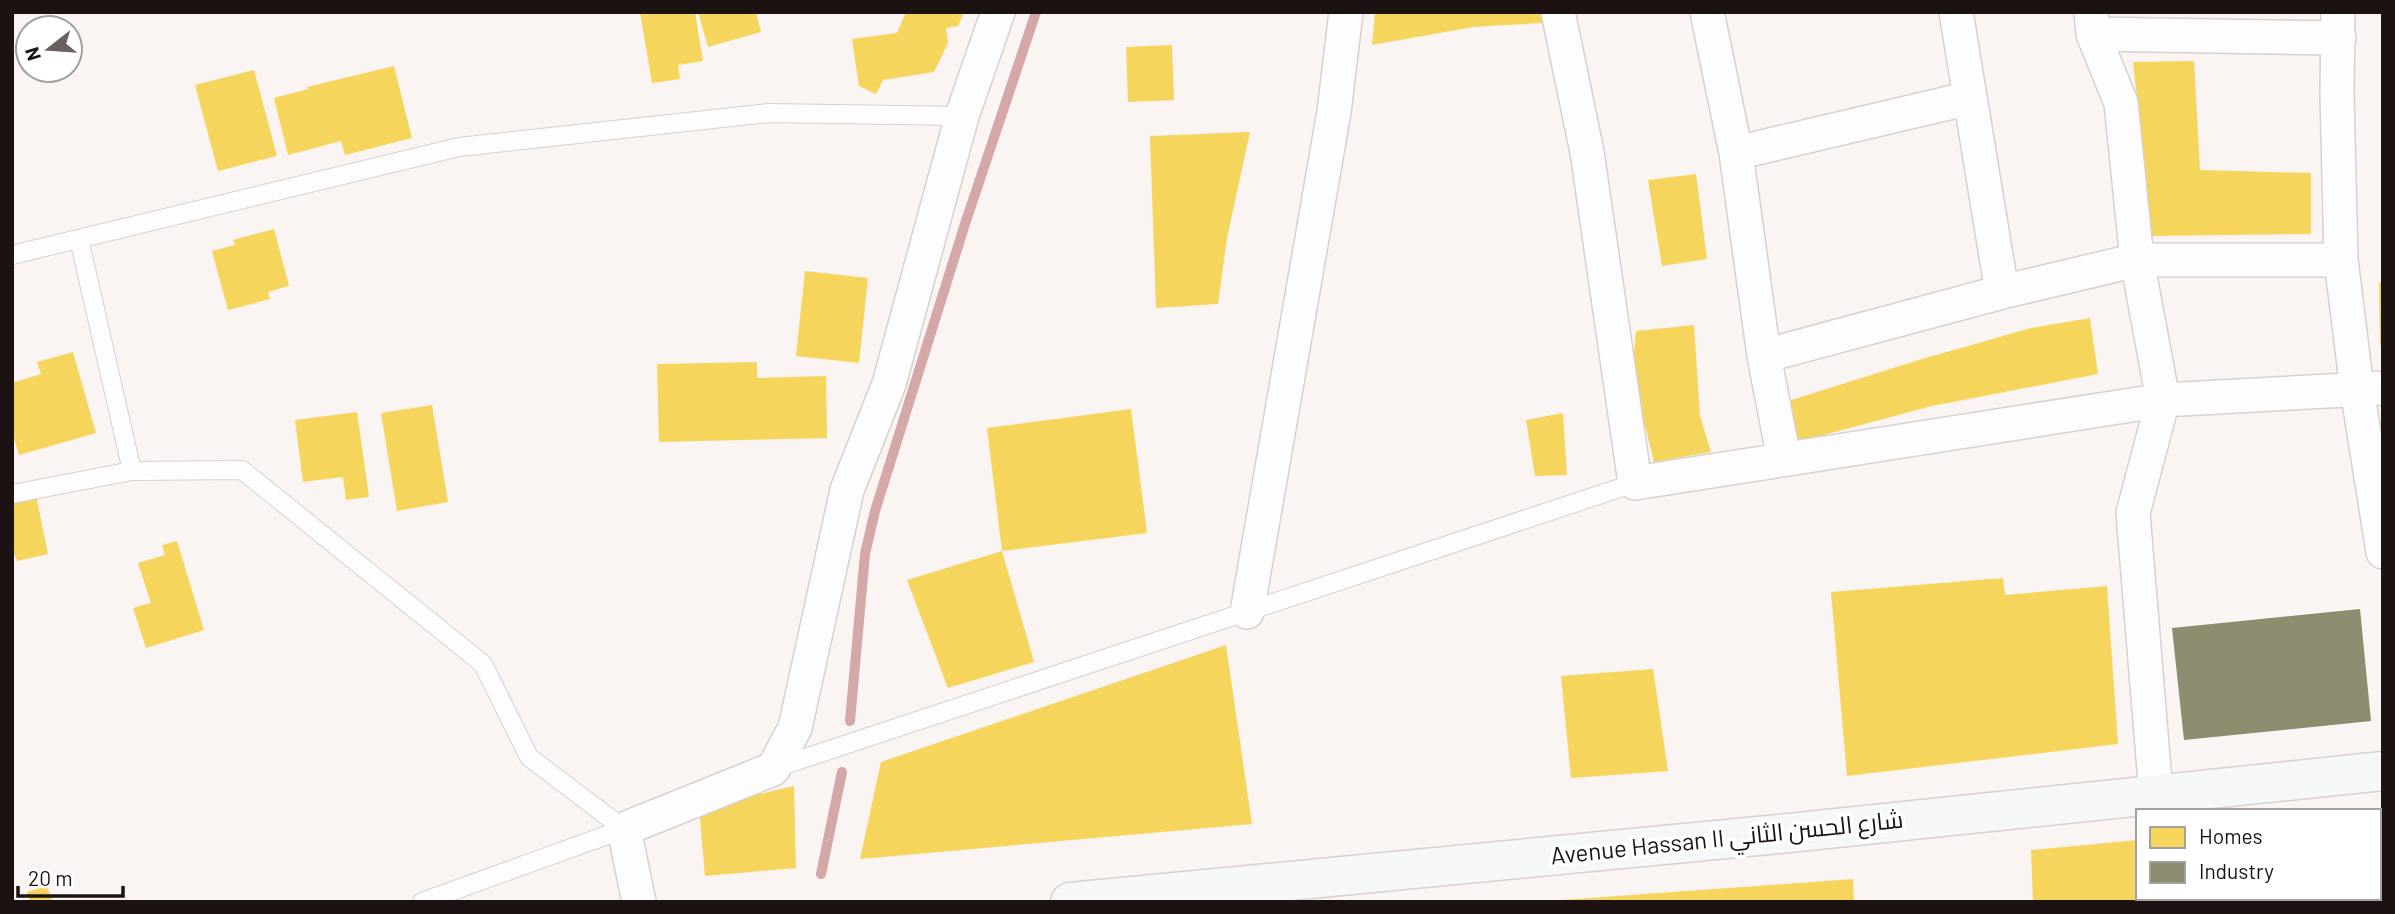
<svg xmlns="http://www.w3.org/2000/svg" width="2395" height="914" font-family="Barlow,Cairo,sans-serif">
<style>
.homes{fill:#f6d55c}
.industry{fill:#8c8c6e}
.lines{fill:none;stroke-linecap:round;stroke-linejoin:round}
.stream{stroke:#d4a8a6;stroke-width:10}
.lane-casing{stroke:#d9d0d0;stroke-width:20}
.street-casing{stroke:#d9d0d0;stroke-width:36}
.secondary-casing{stroke:#d9d0d0;stroke-width:41}
.lane{stroke:#fefdfd;stroke-width:18}
.street{stroke:#fefdfd;stroke-width:33}
.secondary{stroke:#f6f7f8;stroke-width:38}
.labels{text-anchor:middle;stroke-width:7;stroke-linejoin:round;paint-order:stroke}
.street-label{font-size:24px;fill:#1c1212;stroke:#fff}
</style>
<rect width="100%" height="100%" fill="#faf4f3"/>
<path class="homes" d="M640,12H695L703,61L678,65L680,79L652,83Z
M698,12H756L761,32L708,47Z
M906,12H964L958,26L946,28L948,43L934,72L883,80L876,94L859,86L852,39L897,33Z
M1375,12H1540L1543,23L1473,27L1372,45Z
M1172,45L1174,100L1128,102L1126,47Z
M2194,61L2200,170L2311,173V234L2148,236L2145,169L2133,62Z
M394,66L412,138L345,155L341,141L288,155L274,98L308,89L307,87Z
M254,70L277,156L218,171L195,85Z
M1250,132L1227,238L1218,304L1156,308L1150,136Z
M1696,174L1707,259L1662,266L1648,180Z
M274,229L289,286L268,292L270,299L228,310L212,251L235,245L233,240Z
M805,271L868,278L859,363L796,356Z
M2379,283H2383V345H2380Z
M2090,318L2098,374L1932,406L1797,442L1785,402L1922,359L2031,328Z
M1694,325L1700,416L1711,452L1654,462L1632,373L1636,331Z
M73,352L96,433L19,455L12,432V383L41,374L37,362Z
M757,362V378L826,376L827,438L659,442L657,364Z
M432,405L448,502L397,511L381,413Z
M1131,409L1147,533L1002,551L987,428Z
M357,412L369,497L346,500L343,477L303,482L295,420Z
M1563,413L1567,475L1535,476L1526,420Z
M36,495L48,554L17,561L15,555H12V500Z
M177,541L204,630L146,648L133,608L151,603L138,563L165,555L162,545Z
M1002,551L1034,662L948,688L907,580Z
M2003,578L2005,595L2107,586L2118,744L1847,776L1831,592Z
M1226,645L1252,824L860,859L881,762Z
M1653,669L1668,771L1571,778L1561,676Z
M794,786L796,868L705,876L699,808Z
M2379,816H2383V902H2033L2031,850L2138,840V898H2379Z
M1853,879L1854,902H1563V900Z
M47,886L53,902H30L27,892Z"/>
<path class="industry" d="M2360,609L2371,721L2184,740L2172,628Z"/>
<g class="lines">
<path class="stream" d="M850,721L865,554L875,511L965,224L1036,12
M821,874L842,772"/>
<defs>
<path id="lane" d="M79,239L132,471
M12,255L459,147L768,113L962,116
M12,494L132,471L242,470L483,664L529,757L624,829
M775,768L1635,483
M422,902L624,829"/>
<path id="street" d="M1558,12L1587,152L1635,483L2163,400L2383,388
M1707,12L1736,153L1764,356L1784,459
M1956,12L2002,292
M2091,12L2093,34L2121,103L2137,260L2163,400L2133,513L2156,795
M2338,12L2337,94L2341,260L2357,389L2383,552
M2093,34L2339,38
M1736,153L1970,98
M1764,356L2002,292L2137,260H2341
M1247,612L1334,112L1346,12
M639,902L624,829L773,769L795,728L847,490L889,384L962,116L998,12"/>
<path id="secondary" d="M1070,902L1789,833L2383,771"/>
</defs>
<use href="#lane" class="lane-casing"/>
<use href="#street" class="street-casing"/>
<use href="#secondary" class="secondary-casing"/>
<use href="#lane" class="lane"/>
<use href="#street" class="street"/>
<use href="#secondary" class="secondary"/>
</g>
<g class="labels">
<g class="street-label">
<text transform="translate(1727 838) rotate(-6)" y="8">Avenue Hassan II شارع الحسن الثاني</text>
</g>
</g>
<rect width="2395" height="914" fill="none" stroke="#1c1212" stroke-width="28"/>
<rect x="2136" y="809" width="245" height="91" fill="#ffffff" stroke="#a4a0a0" stroke-width="2"/>
<rect x="2150" y="827" width="35" height="21" fill="#f6d55c" stroke="#a4a0a0" stroke-width="2"/>
<text x="2199" y="844" font-size="21" fill="#1c1212">Homes</text>
<rect x="2150" y="862" width="35" height="21" fill="#8c8c6e" stroke="#a4a0a0" stroke-width="2"/>
<text x="2199" y="879" font-size="21" fill="#1c1212">Industry</text>
<g transform="translate(49 49) rotate(253)"><circle r="33" fill="#ffffff" stroke="#a4a0a0" stroke-width="2"/>
<path d="M0-5L12 26L0 18L-12 26Z" fill="#6a6161"/>
<text y="-10" font-size="19" font-weight="bold" text-anchor="middle" fill="#1c1212">N</text>
</g>
<path d="M18 886v10h105v-10" fill="none" stroke="#1c1212" stroke-width="3.5"/>
<text x="28" y="886" font-size="21" fill="#1c1212" stroke="#ffffff" stroke-width="5" paint-order="stroke">20 m</text>
</svg>
